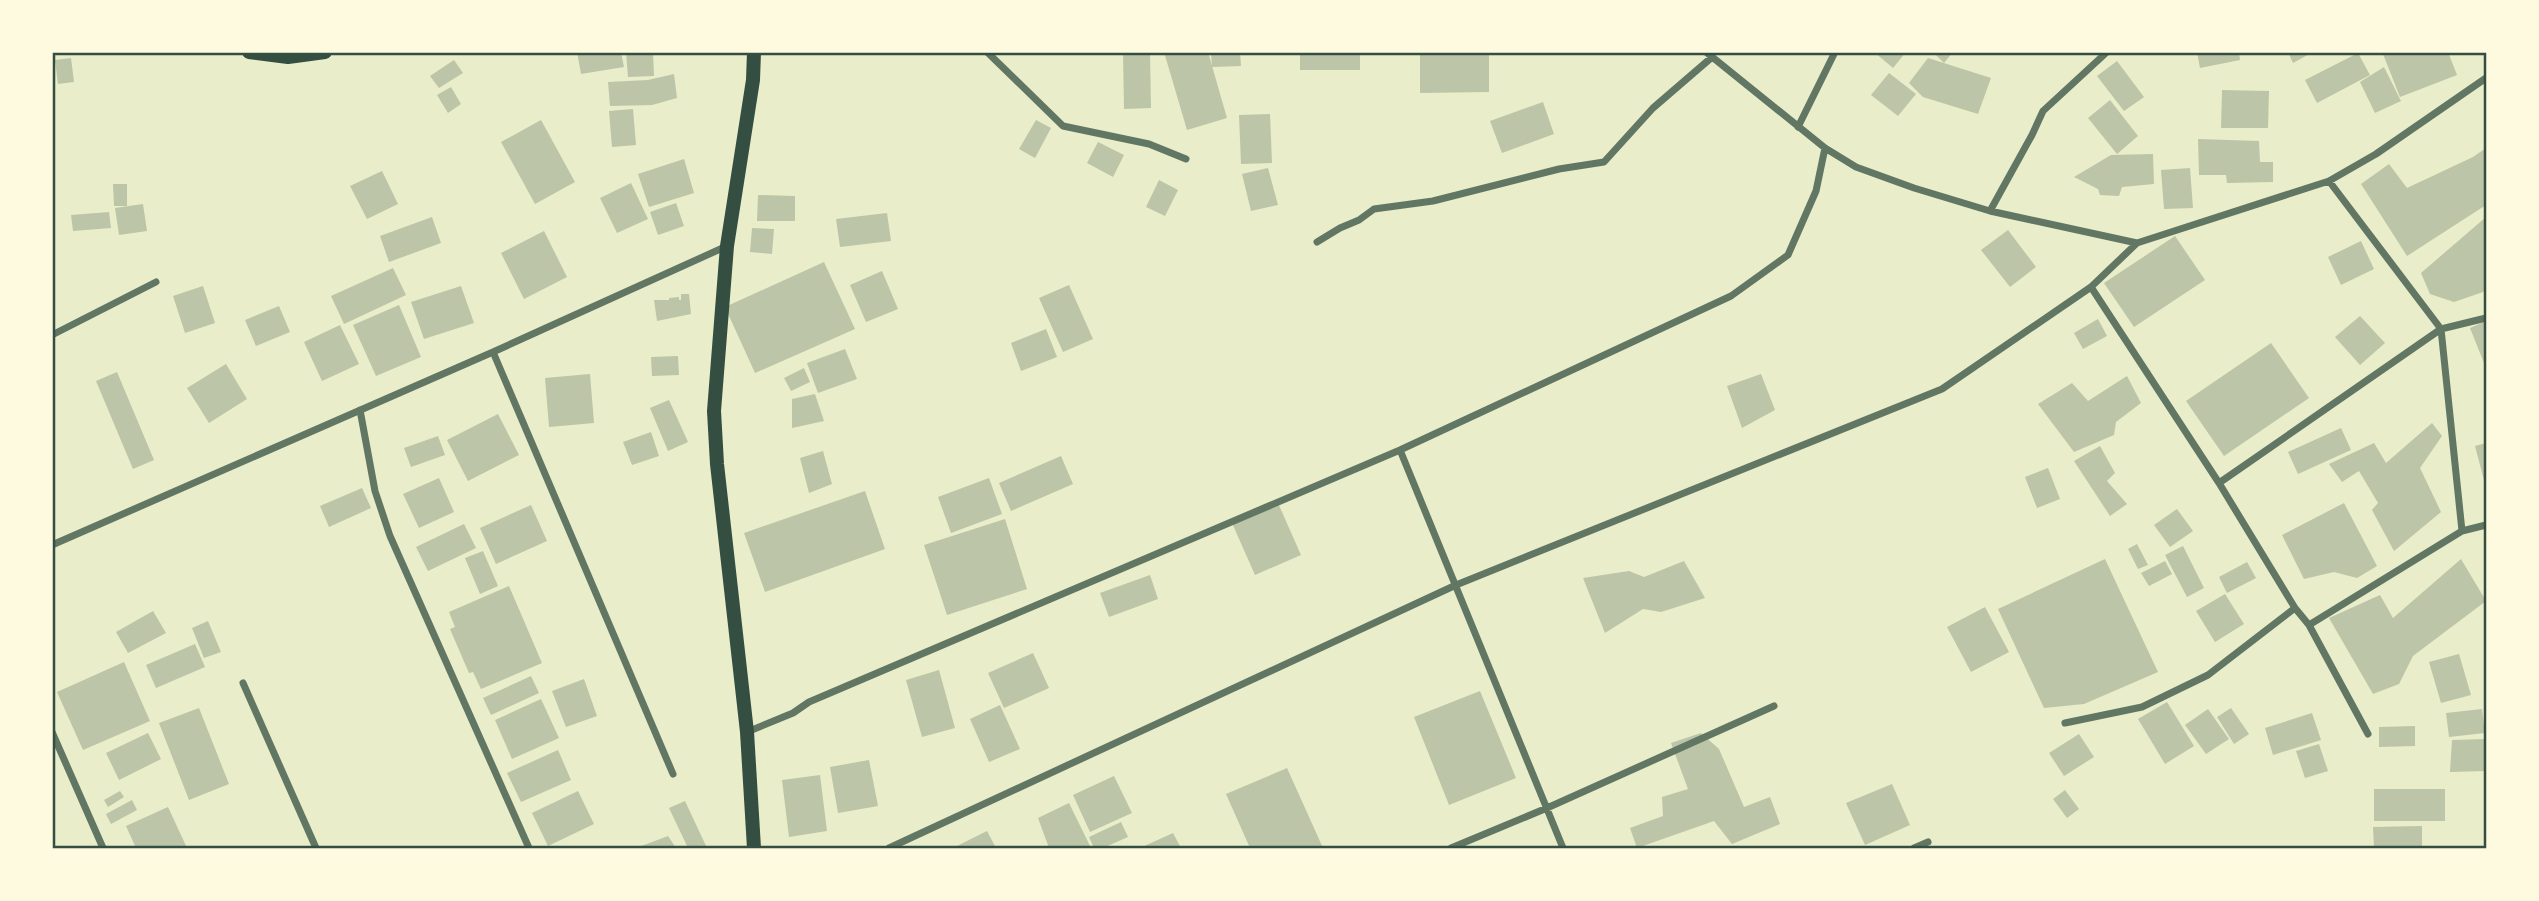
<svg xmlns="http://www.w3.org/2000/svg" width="2539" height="901" font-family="Cabin,sans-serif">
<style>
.building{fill:#bcc5a7}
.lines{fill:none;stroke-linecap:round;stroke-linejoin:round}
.minor{stroke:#617663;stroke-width:7}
.secondary{stroke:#344e41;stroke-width:14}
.neatline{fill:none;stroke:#344e41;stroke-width:2.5}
</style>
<rect width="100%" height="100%" fill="#e9edc9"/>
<path class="building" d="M577,52H621L624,67L581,74Z
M626,52H653L654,76L628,77Z
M1123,52H1150L1151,108L1124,109Z
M1164,52H1208L1227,118L1187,130Z
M1211,52H1240L1241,66L1212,67Z
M1300,52H1360V70H1300Z
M1420,52H1489V92L1420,93Z
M1874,52H1906L1893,68Z
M1933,52H1953L1944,63Z
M2197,52H2239L2240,60L2200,68Z
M2288,52H2313L2293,63Z
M2387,52H2448L2457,75L2400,97L2383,54Z
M2358,53L2370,75L2317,103L2305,80Z
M71,58L74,82L58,84L55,60Z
M1928,58L1991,78L1978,114L1923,97L1909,83Z
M454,60L463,73L439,88L430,76Z
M2117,61L2144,97L2124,111L2097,76Z
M2384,67L2401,101L2375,113L2360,82Z
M1889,73L1916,94L1898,116L1871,95Z
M674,74L677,98L652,105L610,106L608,82L648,80Z
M451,87L461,104L448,113L437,95Z
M2222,90L2269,91L2268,128H2221Z
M2110,100L2138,136L2117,154L2088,118Z
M1543,102L1554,134L1502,153L1490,121Z
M633,109L636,145L612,147L609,111Z
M1270,114L1272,163L1241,164L1239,115Z
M541,120L575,182L535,204L501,142Z
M1036,120L1051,128L1035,158L1019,149Z
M2198,139L2259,141L2260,162H2273V182L2227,183L2226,175H2199Z
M1098,142L1124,155L1113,177L1087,163Z
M2486,148V205L2407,256L2361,184L2389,164L2407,188L2473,157Z
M2153,154L2154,184L2122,187L2119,196L2100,195L2098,189L2074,177L2111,155Z
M684,159L694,193L649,207L638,174Z
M1268,168L1278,205L1251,211L1242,174Z
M2190,168L2193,208L2164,209L2161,170Z
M382,171L398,204L367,219L350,186Z
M1159,180L1178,190L1165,216L1146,207Z
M631,183L648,219L617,233L600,198Z
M113,184H127V206H114Z
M758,195L795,196V221H757Z
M676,203L684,226L658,235L650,212Z
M143,204L147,231L119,235L115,208Z
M109,212L111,228L73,231L71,215Z
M887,213L891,241L840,247L836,219Z
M432,217L441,243L389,262L380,236Z
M2486,217V291L2454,302L2430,294L2421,273Z
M752,228L774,229L772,254L750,252Z
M2008,230L2036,267L2010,287L1981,250Z
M544,231L567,277L524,299L501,253Z
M2175,236L2205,280L2134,327L2104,283Z
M2361,241L2374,269L2341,285L2328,257Z
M824,262L855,329L755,373L725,307Z
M393,268L406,295L344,324L331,296Z
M882,271L898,309L866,322L850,285Z
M1069,285L1093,339L1063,352L1039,298Z
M203,286L215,323L185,333L173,296Z
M461,286L474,323L424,339L411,302Z
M681,294H689L691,314L657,321L654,300H669V298L679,297V300H681Z
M399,305L421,357L376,376L353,325Z
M279,306L290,332L256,346L245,320Z
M2360,316L2385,343L2360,365L2335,337Z
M2098,319L2107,336L2083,349L2074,333Z
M2486,321V363H2484L2470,328Z
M340,325L359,364L322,381L304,342Z
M1046,329L1057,357L1021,371L1011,343Z
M2271,343L2309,398L2224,456L2186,401Z
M845,349L857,379L818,393L807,363Z
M678,356L679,375L652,376L651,357Z
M226,364L247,399L209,423L187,388Z
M804,368L810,382L791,391L784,378Z
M117,372L154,460L133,469L96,381Z
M590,374L594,423L549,427L545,378Z
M1761,374L1775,410L1742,428L1727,386Z
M2127,376L2141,403L2116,422L2114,435L2074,452L2038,404L2072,383L2088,401Z
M815,394L824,421L792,428V399Z
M669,400L688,442L668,451L650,408Z
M498,414L519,455L468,481L447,440Z
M2432,423L2442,436L2420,468L2441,512L2394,551L2372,510L2378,503L2359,471L2342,482L2329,464L2374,443L2386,463Z
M2341,428L2351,450L2298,474L2288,452Z
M651,432L659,456L632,465L623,442Z
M438,436L445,455L411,467L404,448Z
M2486,443V488L2475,446Z
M2100,446L2115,473L2107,481L2127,504L2110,516L2074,461Z
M823,451L832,484L809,493L800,458Z
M1061,456L1073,484L1011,511L999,483Z
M2048,468L2060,499L2037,508L2025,477Z
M439,478L454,512L419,528L403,494Z
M989,478L1002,514L951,533L938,497Z
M362,488L371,508L329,527L320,506Z
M865,491L885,549L765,592L744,533Z
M1278,503L1301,555L1255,575L1232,523Z
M2344,503L2377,566L2357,578L2334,572L2304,579L2282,535Z
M531,505L547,541L496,564L480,528Z
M2177,509L2193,531L2170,547L2154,525Z
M1005,519L1027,589L947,615L924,545Z
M464,524L476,548L428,571L416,547Z
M2137,544L2148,565L2138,569L2128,549Z
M2183,546L2204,588L2187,597L2165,555Z
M483,551L498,586L480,594L465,558Z
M2105,559L2158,672L2084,704L2044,708L1998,609Z
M2461,559L2486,601L2413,656L2399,684L2373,694L2329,618L2380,595L2393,618Z
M1684,561L1705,598L1661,612L1643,609L1605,633L1583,578L1629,571L1644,577Z
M2165,561L2172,574L2149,586L2141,573Z
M2247,562L2256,578L2227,593L2219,577Z
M1150,575L1158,599L1109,617L1100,593Z
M509,586L542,663L481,689L473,672L469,673L450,629L455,627L449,612Z
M2225,594L2244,624L2215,642L2196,611Z
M1985,607L2009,652L1971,672L1947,627Z
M153,611L166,633L128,653L116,632Z
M208,621L221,652L204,658L192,628Z
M195,644L205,667L156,688L146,665Z
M1033,653L1049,688L1004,708L988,673Z
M2459,654L2471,695L2441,703L2429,662Z
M124,662L150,721L83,750L57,692Z
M939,670L955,728L922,737L906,680Z
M531,676L539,693L491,715L483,698Z
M584,679L597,716L566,727L552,691Z
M1480,691L1516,778L1449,805L1414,717Z
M541,699L559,738L512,759L495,720Z
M2167,702L2194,746L2165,764L2138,719Z
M1000,705L1020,749L989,762L970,719Z
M199,708L229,784L189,800L159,723Z
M2231,708L2249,734L2234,744L2217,717Z
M2208,709L2229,739L2206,754L2185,725Z
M2482,709L2485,733L2449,737L2446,713Z
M2312,713L2321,740L2273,755L2265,728Z
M2415,726V746L2379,747V727Z
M148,733L161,759L119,780L106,753Z
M1701,733L1719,749L1744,807L1770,797L1780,824L1732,844L1714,821L1637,848L1630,828L1663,816L1662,797L1688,789L1671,743Z
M2079,734L2094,757L2064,776L2049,753Z
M2486,739V771L2450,772L2452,740Z
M2319,744L2328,771L2305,778L2296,751Z
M558,750L571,780L521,802L507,773Z
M869,760L878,806L838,813L830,767Z
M1287,768L1323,848H1250L1226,794Z
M820,775L827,831L789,837L782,780Z
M1114,776L1132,813L1090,832L1073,795Z
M1892,784L1910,825L1865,845L1846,803Z
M2374,789H2445V821H2374Z
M2065,790L2079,809L2067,818L2053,799Z
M120,791L124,797L108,807L104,800Z
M578,791L594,824L548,846L532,813Z
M132,800L137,810L111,824L106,814Z
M685,801L707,848H688L669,808Z
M1069,803L1091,848H1049L1038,818Z
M168,807L187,848H136L126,826Z
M1121,822L1128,837L1103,848H1094L1089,837Z
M2422,826V848H2374L2373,827Z
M987,831L996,848H958L957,846Z
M1173,833L1181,848H1140Z
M668,836L676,848H636Z"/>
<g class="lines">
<path class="minor" d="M987,52L1063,126L1149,144L1186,159
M1706,52L1825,148L1856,167L1914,188L1990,211L2137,243
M1798,127L1835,52
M2329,181L2441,329L2462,531
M1990,211L2032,135L2043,111L2107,52
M1317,242L1340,228L1359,220L1374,209L1433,201L1559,169L1604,162L1653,108L1711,58
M2091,287L2219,483L2295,608L2309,625L2368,734
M52,335L156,282
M493,352L673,774
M360,410L375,491L390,536L529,848
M1400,450L1563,848
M2219,483L2441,329L2486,318
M52,545L493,352L727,246
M2309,625L2462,531L2486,525
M243,683L316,848
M2065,723L2142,707L2208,675L2295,608
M52,732L103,848
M747,732L793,713L809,702L1400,450L1731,296L1788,255L1816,191L1825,148
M889,848L1456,585L1942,389L2091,287L2137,243L2329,181L2376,154L2486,78
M1451,848L1547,808L1774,706
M1914,848L1928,842"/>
<path class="secondary" d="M249,52L288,57L325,52
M754,848L747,732L717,464L714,411L727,246L753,80L754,52"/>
</g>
<rect width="2539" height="901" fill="none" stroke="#fefae0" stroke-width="108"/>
<rect x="54" y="54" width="2431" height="793" class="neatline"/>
</svg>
